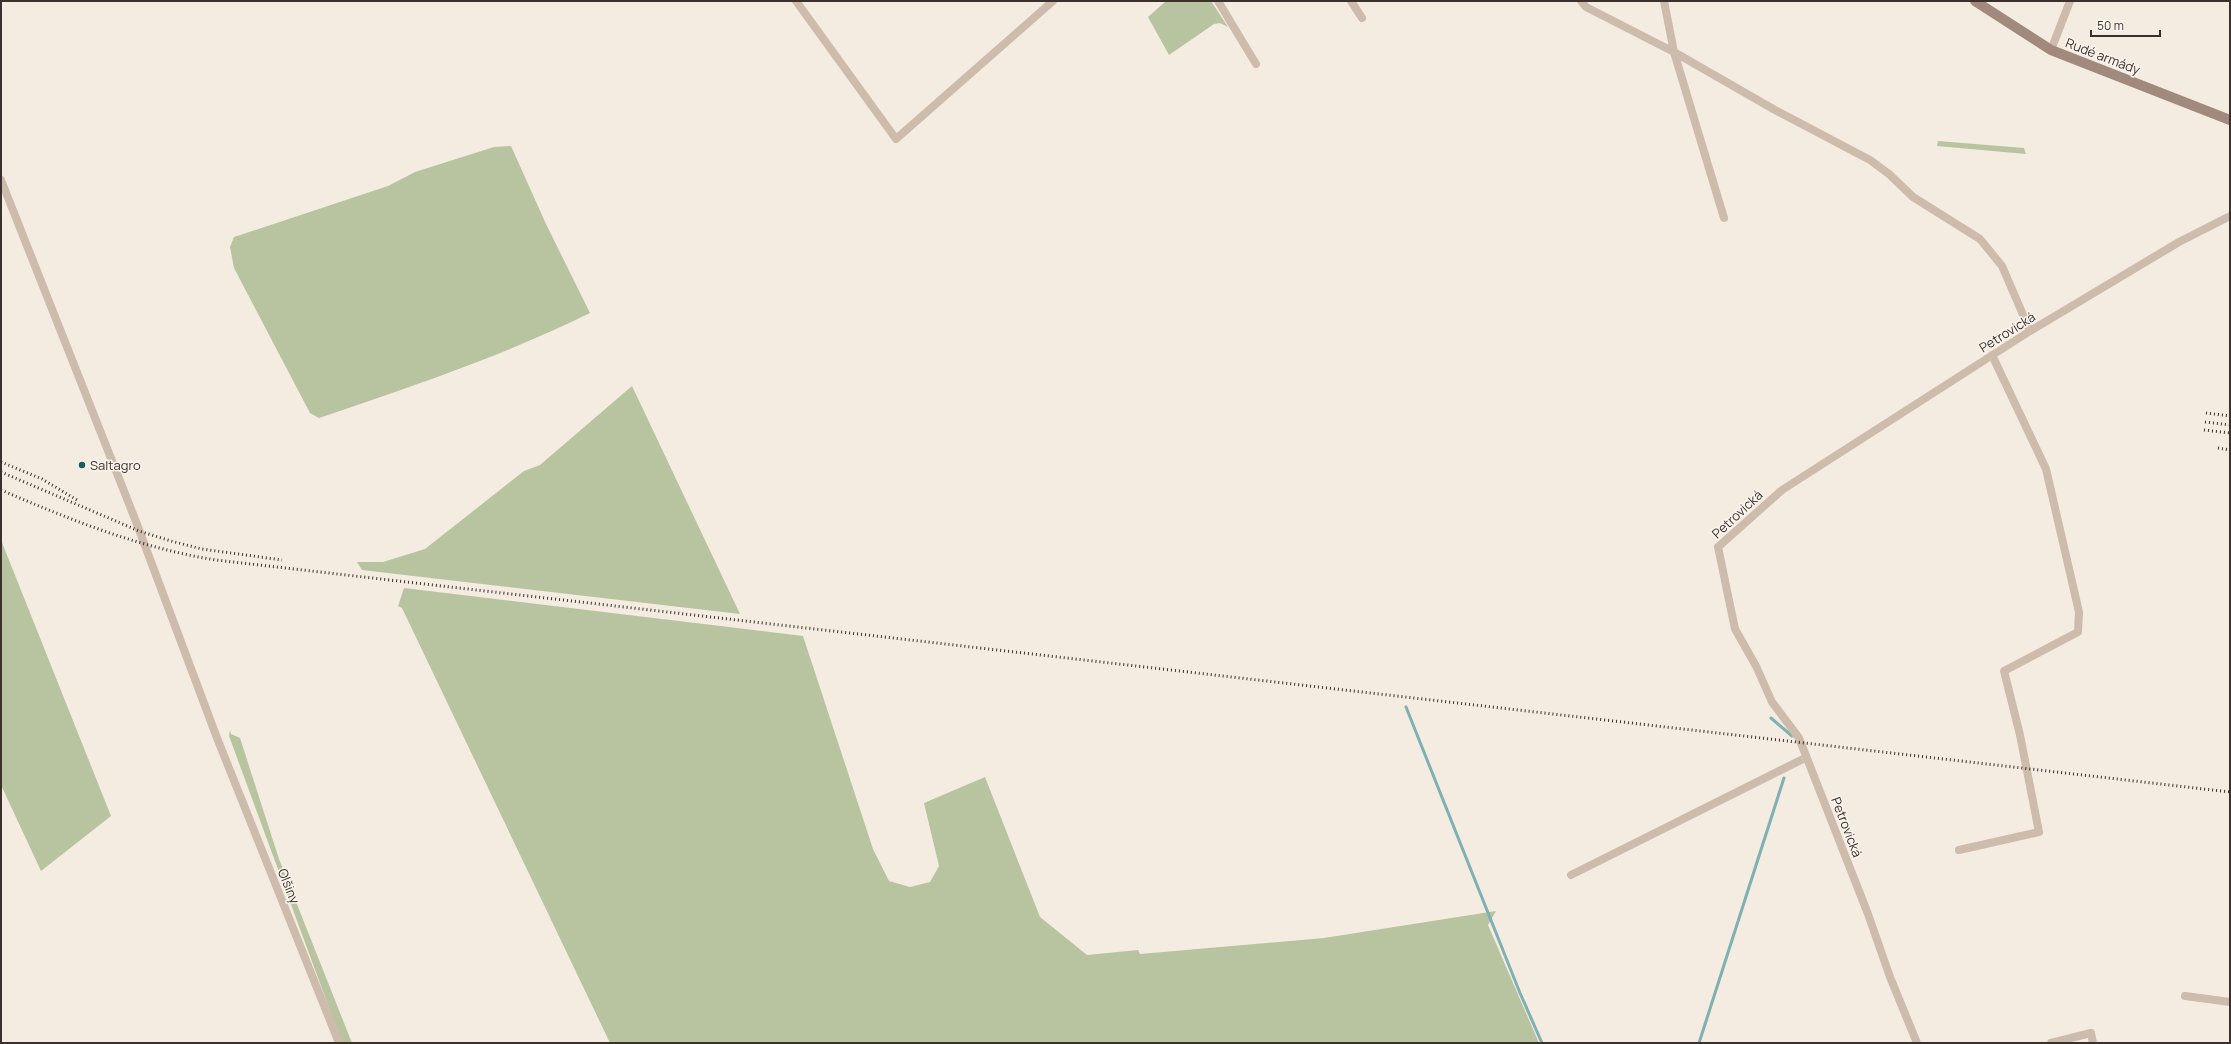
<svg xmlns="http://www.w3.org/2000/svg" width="2231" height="1044" font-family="Manrope,sans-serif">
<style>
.green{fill:#b8c4a0}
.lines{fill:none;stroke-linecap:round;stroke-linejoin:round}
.stream{stroke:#7fb0b2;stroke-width:3}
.street{stroke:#cdbbac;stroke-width:8}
.secondary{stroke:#a18a7d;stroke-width:10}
.rail{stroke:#3b302b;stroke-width:3;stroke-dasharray:1 3;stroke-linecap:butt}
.poi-dot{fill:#1f5a5e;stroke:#fbf5ee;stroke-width:1.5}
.labels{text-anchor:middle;stroke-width:3;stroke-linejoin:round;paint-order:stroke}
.street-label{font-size:13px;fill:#3b302b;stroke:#fbf5ee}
.poi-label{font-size:13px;fill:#3b302b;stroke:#fbf5ee;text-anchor:start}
</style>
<rect width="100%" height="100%" fill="#f4ebe1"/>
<path class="green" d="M1166,1H1211L1228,27L1220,23L1214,24L1169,55L1148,17Z
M1938,141L2024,148L2026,154L1937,146Z
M511,146L546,224L590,313C503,356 410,387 319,418L310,413L234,268L230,247L234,237L388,186L415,172L494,147Z
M632,386L740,614L362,570L357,562H383L425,549L524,471L540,465Z
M1,540L111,816L41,871L1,785Z
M404,588L803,636L873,849L889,881L910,887L930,882L939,866L924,803L985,777L1040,917L1087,955L1138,950L1140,954L1324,938L1496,911L1488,925L1539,1043H610L402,608L398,606Z
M230,730L231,734L240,738L279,859L352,1043H342L229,736Z"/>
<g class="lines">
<path class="stream" d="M1406,707L1520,993L1542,1043
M1771,718L1792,736
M1699,1043L1784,778"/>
<path class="street" d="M796,1L896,139L1053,1
M1218,1L1256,64
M1351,1L1362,18
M1581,1L1586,7L1674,52L1775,110L1870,160L1889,174L1913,197L1980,239L2002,266L2030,331
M1664,1L1674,52L1724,218
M2051,50L2070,1
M1,180L135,519L217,738L339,1043
M1959,850L2039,832L2020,735L2004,671L2078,632L2079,612L2046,469L1992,355
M1571,875L1805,758
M2185,996L2230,1002
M1917,1043L1890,977L1868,914L1799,738L1772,702L1756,666L1735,629L1718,547L1782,490L2030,331L2179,242L2230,216
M2051,1043L2091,1033L2093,1043"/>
<path class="secondary" d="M1975,1L2051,50L2230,120"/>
<path class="rail" d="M2206,413L2230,416
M2205,422L2230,425
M2204,430L2230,433
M2218,448L2230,450
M1,462L42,479L77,500
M1,472L139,531L171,541L202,549L282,560
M1,490C71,520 140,548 216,560L2230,792"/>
</g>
<circle class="poi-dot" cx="82" cy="465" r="4"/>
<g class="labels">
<g class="street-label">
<text transform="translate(2103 56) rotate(21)" y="5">Rudé armády</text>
<text transform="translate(2007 332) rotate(-32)" y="5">Petrovická</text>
<text transform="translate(1737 514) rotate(-43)" y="5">Petrovická</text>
<text transform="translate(1847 827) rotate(69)" y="5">Petrovická</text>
<text transform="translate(289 886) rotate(68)" y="5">Olšiny</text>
</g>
<g class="poi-label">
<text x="90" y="470">Saltagro</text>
</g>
</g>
<rect width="2231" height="1044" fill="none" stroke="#3b302b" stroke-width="4"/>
<path d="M2091 30v6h69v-6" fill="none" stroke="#3b302b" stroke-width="2"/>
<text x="2097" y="30" font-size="12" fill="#3b302b" stroke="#fbf5ee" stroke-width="3" paint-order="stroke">50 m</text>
</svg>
